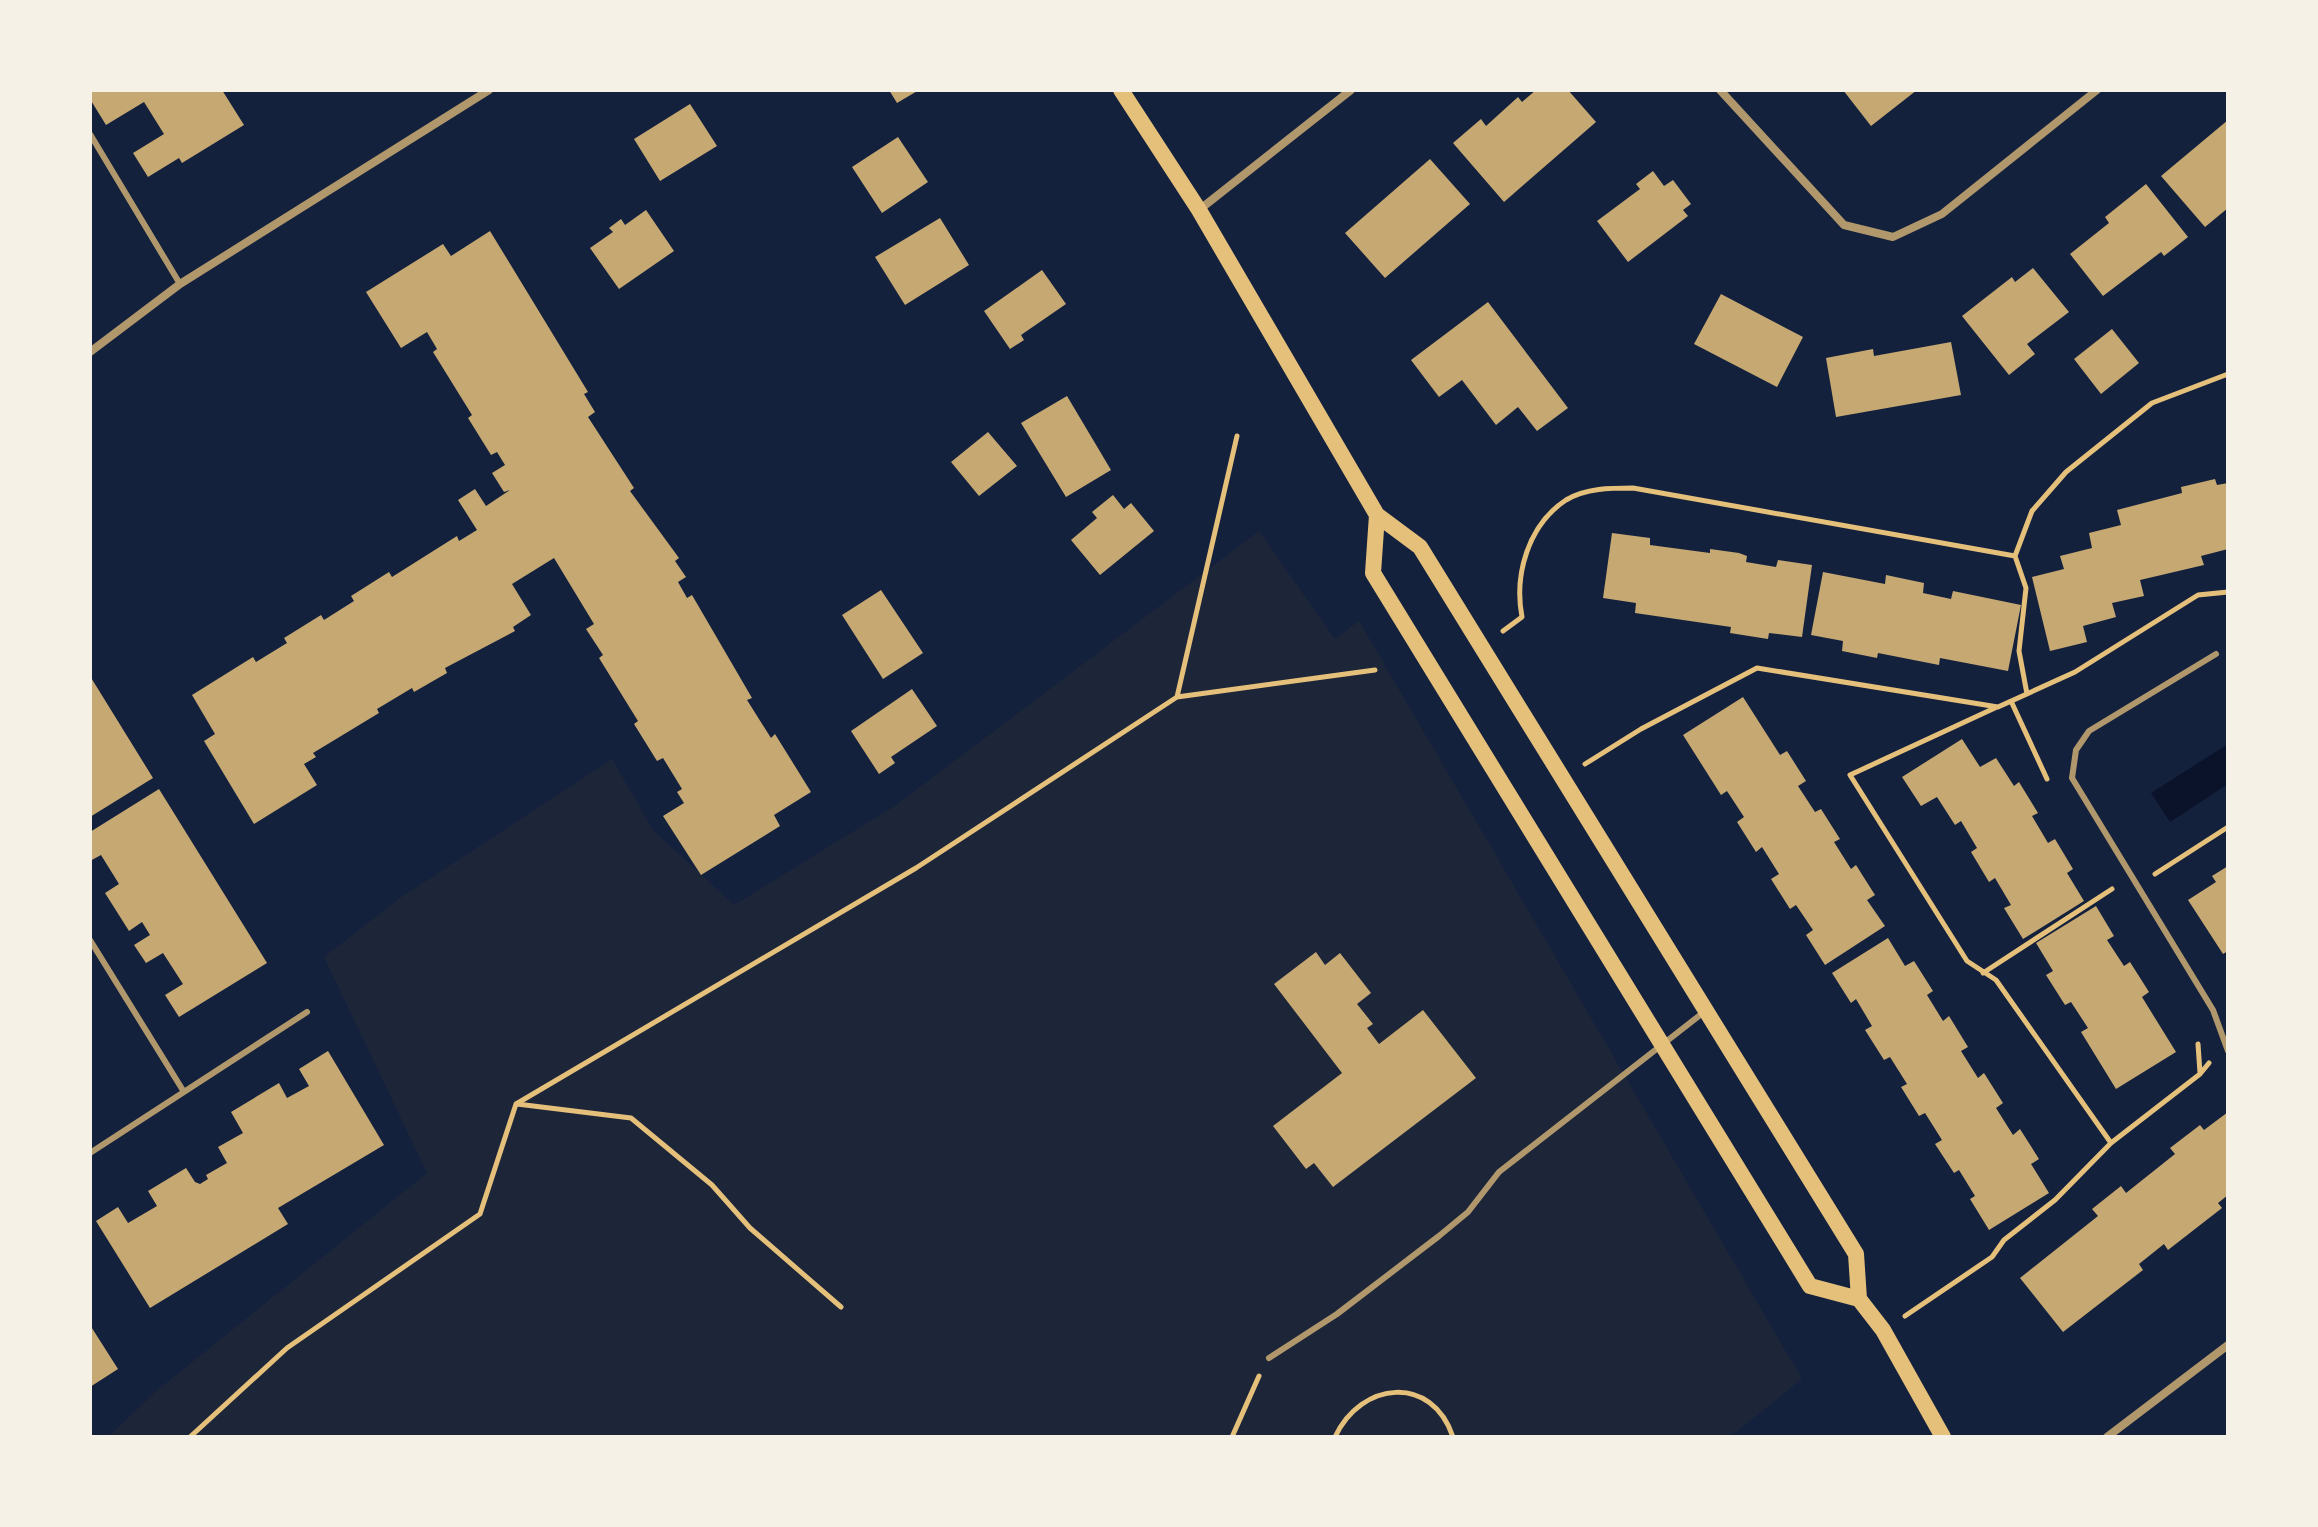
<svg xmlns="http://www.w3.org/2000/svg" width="2318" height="1527" font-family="'PT Sans',sans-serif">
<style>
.green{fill:#1d2539}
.water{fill:#0b132b}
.building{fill:#c6a872}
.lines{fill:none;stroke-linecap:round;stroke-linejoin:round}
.path{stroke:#e5c07b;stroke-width:5}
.service{stroke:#b1986c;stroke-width:6}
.minor{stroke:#b1986c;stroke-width:8}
.secondary{stroke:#e5c07b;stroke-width:16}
</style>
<rect width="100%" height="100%" fill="#14213d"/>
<path class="green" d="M1259,531L1335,639L1359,621L1802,1379L1730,1437H108L155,1392L427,1173L324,957L400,898L612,759L653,830L734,905L896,805Z"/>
<path class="water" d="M2228,744V784L2170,822L2151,793Z"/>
<path class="building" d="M90,90H222L244,125L182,163L179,158L148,177L133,153L164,134L144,102L106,125L90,99Z
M889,90H919L897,103Z
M1536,90H1568L1596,122L1504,202L1453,143L1481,119L1486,126L1518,97L1522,102Z
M1843,90H1917L1871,126Z
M690,104L717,146L660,181L634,139Z
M2228,120V208L2205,227L2161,176Z
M898,137L928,182L882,213L852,167Z
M1430,159L1470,204L1385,278L1345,233Z
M1653,171L1664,186L1673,180L1691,204L1683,210L1688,216L1628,262L1597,221L1640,189L1636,184Z
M2146,184L2188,237L2164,256L2161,252L2103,296L2070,254L2109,223L2105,217Z
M646,210L674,251L619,289L590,248L613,232L609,228L621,219L625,225Z
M940,218L969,265L905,305L875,257Z
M490,231L588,392L584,394L595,412L588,417L634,488L630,491L679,558L675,561L686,577L678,582L687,598L692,595L752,698L747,700L771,738L775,734L811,792L774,815L780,826L701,875L663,816L684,803L677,792L682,789L663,758L657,761L634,724L638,721L599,658L603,655L586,629L594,624L554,558L512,584L531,615L513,627L515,631L445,668L447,673L414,692L412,688L377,709L379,713L313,753L316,757L304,764L317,785L254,824L204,741L215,734L192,695L253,657L256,662L287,643L284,638L321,615L324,620L354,601L351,596L389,572L392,577L457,536L459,541L477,530L458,500L475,489L486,506L510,490L504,492L492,473L505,465L497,452L491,455L468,418L472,415L433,352L437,349L427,332L401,348L366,292L443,244L451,256Z
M2033,268L2069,312L2027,344L2035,354L2009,375L1962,316L2012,277L2015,282Z
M1042,270L1066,304L1021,335L1024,340L1010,349L984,311Z
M1721,294L1803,337L1777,387L1694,344Z
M1488,302L1568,408L1537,431L1518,407L1496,425L1462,380L1439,397L1411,360Z
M2112,329L2139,363L2101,394L2074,359Z
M1951,342L1961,395L1836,417L1826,358L1873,349L1874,356Z
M1067,396L1111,470L1066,497L1021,423Z
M988,432L1017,466L979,496L951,462Z
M2215,479L2217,485L2228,483V549L2201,556L2204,565L2140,580L2144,596L2112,603L2116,617L2083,626L2087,642L2050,651L2032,577L2064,569L2060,556L2092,548L2089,533L2121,525L2117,510L2182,493L2181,487Z
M1113,495L1124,509L1131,503L1154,531L1100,575L1071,540L1097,518L1092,512Z
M1612,533L1650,538V545L1710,553V549L1739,553L1747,556L1746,562L1776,567L1778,560L1812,565L1802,637L1769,633L1768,639L1730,633L1731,627L1635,613L1636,603L1603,598Z
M1823,572L1885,584L1886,575L1924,583L1923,593L1951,599L1953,591L2021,605L2008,671L1940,658L1939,665L1878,653L1877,658L1842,651L1843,641L1811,635Z
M881,590L923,653L883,679L842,615Z
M90,676L153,778L90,817Z
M912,689L937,726L891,757L895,763L879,774L851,731Z
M1743,697L1780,755L1787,751L1806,781L1798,786L1815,812L1821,809L1840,839L1834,842L1851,869L1856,865L1875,895L1867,900L1885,926L1825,965L1806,935L1813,930L1796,905L1790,909L1771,879L1779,874L1762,847L1756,852L1737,822L1744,817L1727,791L1721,795L1683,735Z
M1962,739L1980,767L1996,758L2014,786L2019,782L2038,813L2032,816L2048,843L2055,839L2073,869L2067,873L2084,901L2023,939L2004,908L2011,905L1995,878L1989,882L1971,852L1977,848L1961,821L1955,825L1937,797L1921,806L1902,777Z
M159,789L267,963L179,1017L165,995L183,984L163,953L146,963L134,945L150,935L142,922L129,931L105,893L119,884L101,855L90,861V832Z
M2228,866V951L2223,954L2188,900L2216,882L2212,876Z
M2096,906L2114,936L2107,940L2124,966L2130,962L2149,992L2142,997L2176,1052L2116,1089L2081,1032L2088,1028L2071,1002L2065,1005L2046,975L2053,971L2036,943Z
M1888,938L1905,966L1914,961L1933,991L1927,995L1943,1021L1949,1016L1968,1047L1961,1051L1978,1078L1984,1073L2003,1103L1996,1108L2013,1135L2020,1129L2039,1159L2031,1164L2049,1193L1989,1230L1970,1199L1975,1196L1959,1170L1954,1173L1935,1144L1942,1140L1925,1113L1919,1116L1901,1087L1907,1084L1890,1057L1884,1060L1865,1030L1872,1026L1856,999L1851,1003L1832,973Z
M1316,952L1325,965L1340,953L1371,993L1357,1004L1373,1024L1367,1028L1379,1044L1423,1010L1476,1078L1333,1187L1314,1163L1306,1169L1273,1126L1342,1073L1274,984Z
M328,1051L384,1145L278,1208L288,1224L150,1308L96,1221L118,1207L128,1223L157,1206L148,1191L186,1168L195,1182L200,1184L208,1179L206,1175L227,1163L218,1147L243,1133L231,1112L279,1083L287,1098L309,1086L299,1069Z
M2228,1112V1195L2218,1203L2222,1208L2168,1250L2164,1244L2139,1264L2143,1270L2063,1332L2020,1278L2098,1216L2092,1209L2121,1186L2126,1193L2175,1154L2170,1148L2200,1125L2204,1130Z
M90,1325L118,1369L90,1387Z"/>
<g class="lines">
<path class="path" d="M2015,556L2026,588L2019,651L2027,694
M1503,631L1522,617C1514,575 1528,525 1566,500C1586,488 1611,488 1633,488L2015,556L2032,511L2066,472L2152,403L2228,374
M1177,697L1237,436
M2011,701L2047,779
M1997,707L1850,775L1967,961L1996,980L2111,1143
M1585,764L1641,729L1757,668L1998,707L2075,672L2198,595L2228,592
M2155,874L2228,827
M1983,973L2112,889
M2198,1044L2200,1073
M517,1104L631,1118L712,1185L750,1228L841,1307
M1905,1316L1992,1257L2004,1240L2055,1200L2111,1143L2200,1074L2209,1063
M190,1437L287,1348L480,1214L516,1104L916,868L1177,697L1375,670
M1232,1437L1259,1376
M1335,1437C1361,1381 1432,1374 1453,1437"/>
<path class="service" d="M90,134L180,284
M2216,654L2089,731L2076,750L2072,778L2213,1010L2228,1051
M90,940L184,1092
M90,1153L307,1012
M1269,1358L1337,1314L1439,1236L1468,1212L1499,1172L1704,1012"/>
<path class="minor" d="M1720,90L1844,225L1893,237L1942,214L2097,90
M1199,210L1351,90
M90,352L180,284L489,90
M2107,1437L2228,1345"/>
<path class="secondary" d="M1121,90L1199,210L1377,515L1420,547L1856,1254L1859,1299L1883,1330L1943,1437
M1377,515L1373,573L1810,1286L1859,1299"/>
</g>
<rect width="2318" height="1527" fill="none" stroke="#f6f1e7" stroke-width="184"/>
</svg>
